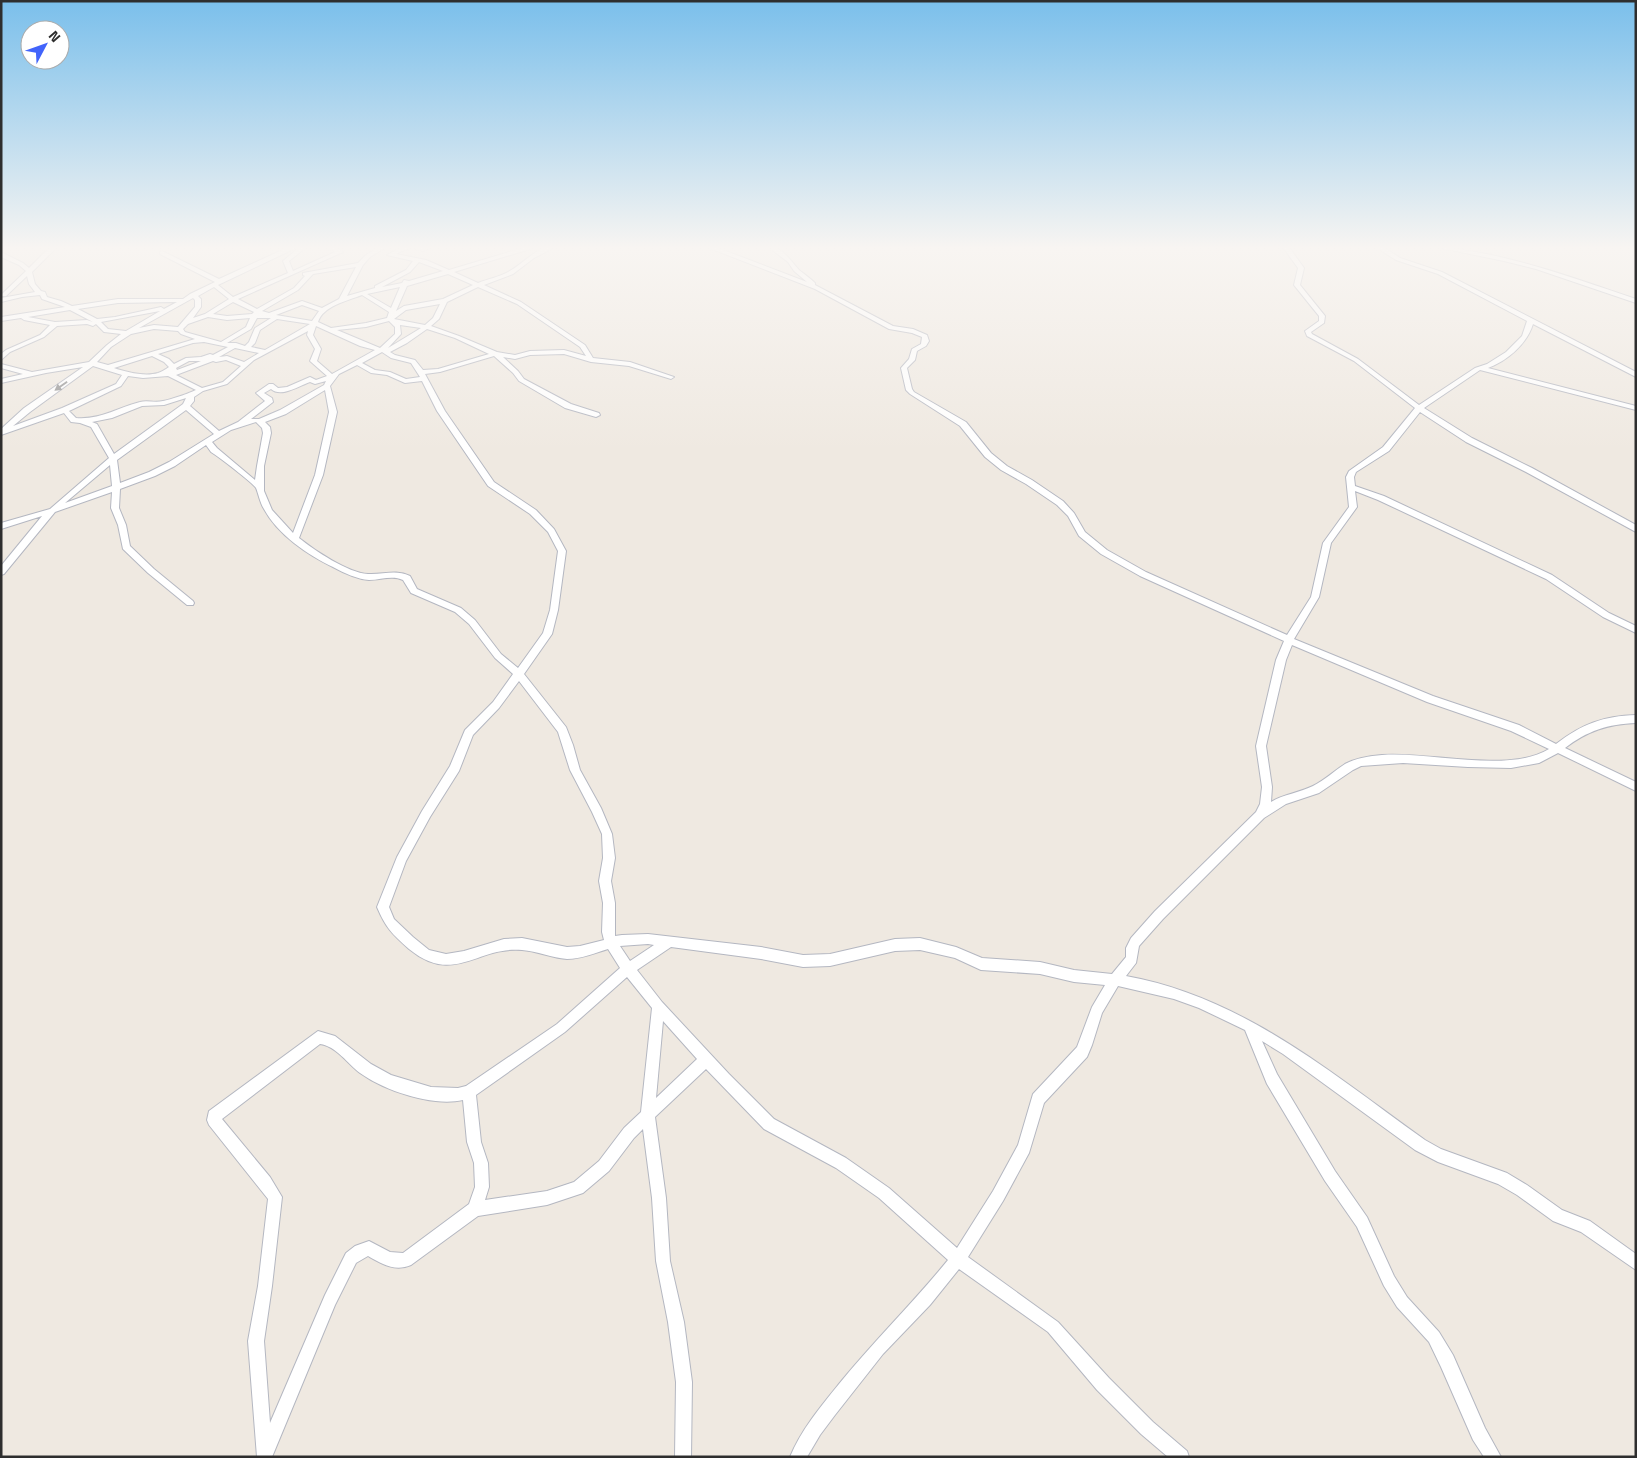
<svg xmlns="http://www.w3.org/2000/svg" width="1637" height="1458" font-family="'Titillium Web',sans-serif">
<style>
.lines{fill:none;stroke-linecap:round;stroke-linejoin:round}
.street-casing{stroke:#b4b7c1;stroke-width:2}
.street{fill:#fff;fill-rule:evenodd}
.oneway{fill:#969696}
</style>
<rect width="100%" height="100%" fill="#efe9e1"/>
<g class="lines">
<defs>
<path id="street" d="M51,246H58L32,272L35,284L41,291L45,292L47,297L61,301L72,306L118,299H183L190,294L215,282L160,254V252L162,251L219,279L291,246H300L218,285L233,297L288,273L283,261L301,246H308L289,261L293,271L335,252L326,246H334L343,252L238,299L257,309L294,288L305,276L303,275V273L358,263L366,255L377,248V246H383V249L370,257L363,265L347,296L375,288V286L406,270L413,261L387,255L404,246H433L423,251L411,247L396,254L426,260L449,270L529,246H540L454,272L478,283C488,279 499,277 508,272C525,263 536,246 557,246L534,258L513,274L484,285L521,302L585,345L593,358L630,362L674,377L671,379L629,366L591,362L564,354L530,355L515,359L503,357L518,371L524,379L571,404L599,413L600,415L596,417L565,408L519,381L513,373L494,356L440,372L425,374L445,411L494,482L536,510L554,529L566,551L558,610L552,634L524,674L566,727L573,745L580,770L601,808L612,834L615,858L611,881L615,903V936L622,935L648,934L761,947L803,955L830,954L895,939L920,938L956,947L982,958L1040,962L1074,970L1112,974L1126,957V948L1131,938L1155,911L1256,812L1260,804L1262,787L1256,746L1276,660L1284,641L1140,576L1101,554L1079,536L1068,516L1057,505L1026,484L1001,470L985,457L960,426L910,394L906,390L901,368L909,359L912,349L921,344L922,337L912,333L889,329L815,289L704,246H713L807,282L794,271L788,262L767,246C782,246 790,260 799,270C804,274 810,278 815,283V285L893,326L913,329L927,335L929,341L926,346L917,351L915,360L907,368L912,389L914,392L966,422L991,453L1007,466L1032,480L1063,501L1074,513L1085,532L1107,550L1146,572L1287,635L1311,597L1323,543L1349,507L1346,477L1349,471L1383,447L1415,408L1354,361L1307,336L1305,331L1319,321V316L1294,285L1298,268L1282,246H1288L1304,268L1300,285L1325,316L1324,323L1311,332L1312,334L1358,359L1419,405L1475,368L1487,364L1506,352L1522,336L1527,321L1438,274L1396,260L1374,246H1382L1400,258L1442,272L1636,372V377L1533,324C1527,344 1507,361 1488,368L1636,406V410L1480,370L1424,408L1472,438L1532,468L1636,525V532L1526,472L1466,442L1420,412L1389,451L1356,472L1354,477L1355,486L1384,496L1552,575L1609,613L1636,626V633L1603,617L1546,579L1378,500L1355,491L1357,507L1331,543L1319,597L1294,639L1433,696L1519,725L1556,744C1582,724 1603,716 1636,715V723C1608,724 1587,731 1565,748L1636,782V791L1558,753L1539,763L1511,768L1468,767L1403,763L1361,766L1353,770L1319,793L1286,804L1264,818L1163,919L1139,946L1136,963L1126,976C1243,997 1331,1073 1425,1140L1441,1149L1507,1173L1527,1185L1562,1210L1590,1221L1636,1254V1270L1581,1232L1553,1221L1517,1195L1498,1184L1438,1162L1415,1150L1283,1054L1262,1041L1277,1074L1335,1171L1367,1217L1394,1276L1407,1297L1439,1332L1453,1355L1485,1428L1501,1457H1484L1473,1440L1441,1367L1429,1342L1397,1307L1384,1286L1357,1227L1325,1181L1267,1084L1245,1030L1199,1008L1174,999L1118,986L1102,1013L1092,1045L1087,1057L1044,1103L1029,1153L1003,1201L968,1257L1058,1322L1109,1378L1153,1422L1187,1451L1189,1457H1168L1141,1434L1097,1390L1048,1332L959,1269L930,1305L883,1354L835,1415L820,1435L807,1457H790C801,1430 821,1406 839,1384C874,1341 913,1303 948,1260L879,1198L836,1168L764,1129L706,1069L655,1117L666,1198L670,1261L684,1322L692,1382L691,1457H675L676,1382L668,1322L656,1261L652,1198L643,1129L634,1138L609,1171L583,1193L547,1205L478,1216L411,1265C395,1272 382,1264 368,1256L356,1263L335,1305L272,1457H257L248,1341L258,1286L268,1199L209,1125L207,1120L209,1111L318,1031L335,1036L371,1064L391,1075L431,1087L458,1088L466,1086L557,1024L620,968L608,949C595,953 581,959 567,959C552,958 537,951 522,950C477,946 454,986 409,949C392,934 386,928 377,907L397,857L422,811L450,766L465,730L493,702L513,674L495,658L469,624L455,612L411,593L403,580C392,575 381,580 369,580C357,579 344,573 333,567C308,555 278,535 264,509C260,503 258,492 256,488C253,483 219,457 211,452L206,445L175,466L155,476L120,489L119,508L126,525L130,546L154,569L193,601L194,603L193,605H187L148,573L123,549L118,525L111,508L112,492L55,512L4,574L1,575V566L42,516L1,529V523L50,509L109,458L91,427L80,423L71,422L64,413L1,435V429L24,408L83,367L46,373L1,383V379L23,374L1,368V364L32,372L89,362L107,345L121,334L104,332L96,324L93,326L87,324L57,326L44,337L10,352L1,360V354L6,350L40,335L50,325L24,320L21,318L1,321V317L65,307L42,299L40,295L22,297L1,302V298L35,292L29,284L27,276L6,296H2V294L26,271L19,265L1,257V252L23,263L29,268ZM419,262L443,271L409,281L404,280L402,283L382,287L410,272ZM356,267L339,299L322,308L302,301L269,313L262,311L298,290L313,274ZM448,274L473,285L443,299L404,306L396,311L407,286ZM214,287L229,299L205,314L193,318L201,307V299L198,296ZM400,287L391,308L367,294ZM478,287L517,304L580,347L586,356L564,350L530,351L515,355L497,352L459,336L431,326L439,319L447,302ZM362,295L389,312L387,318L366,323L331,328L318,322C323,306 347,301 362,295ZM193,298L195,300V307L178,327L154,325L139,328ZM177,302L164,309L161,307L115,317L97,319L78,309L118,303ZM233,302L254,312L252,314L227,316L213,314ZM440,304L433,318L425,325L394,319L406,310ZM302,305L319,311L312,321L276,315ZM70,310L93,322L87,320L55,322L28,317ZM160,311L126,331L108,329L101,322ZM208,317L227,320L250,318L246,327L221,342L185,332L183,329L188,324ZM257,318H271L255,328L249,342L245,346L236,343H227L251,329ZM277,319L310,324L265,350L251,347L255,343L260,330ZM389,321L395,327V334L380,348L337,330L366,327ZM400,325L421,328L388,348L401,334ZM316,326L360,346L375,350L332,374L317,361L321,349L313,335ZM154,329L178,331L181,334L195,339L108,365L97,362L111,347L131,334ZM427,329L455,338L489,354L438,369L423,370L415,360L395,355L390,352L407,343ZM308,331L307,335L315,349L310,361L327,376L316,380L310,377L287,387L278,388L273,384H269L256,393L265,401L238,422L219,431L190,406L194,401V397L203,391L227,384L254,360ZM204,342L228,347L213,355L210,354L201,357L186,358L174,364L169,359L158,354L193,343ZM235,348L259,353L244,362L227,356L219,357ZM382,352L391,358L411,363L420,377L406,379L390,372L375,370L362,363ZM152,356L164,362L169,367C166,369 161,372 158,373C145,377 126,372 114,368ZM226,360L241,366L223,382L202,388L176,375L213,361L216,362ZM189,361H201L177,370L176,368ZM357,365L371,373L387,375L405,383L422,381L437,411L488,486L530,514L548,532L558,551L550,610L543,633L518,668L501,654L475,620L461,608L417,589L410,576C395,569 383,575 368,574C348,573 314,550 299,538L323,475L337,412L330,386L339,374ZM93,366L122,375L116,384L62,408L13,426L30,412ZM128,376L143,378L168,376L196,390C190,393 170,400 163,401C155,403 147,400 140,402C117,408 100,420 76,418L69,411L121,386ZM326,381L324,385L280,410L259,419H251L273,402L272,398L264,393L271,389C281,398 299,386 310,382L315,384ZM325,390L329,412L315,475L293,533L272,510L264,491V466L271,433L270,427L265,422L286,414ZM186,398L183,404L114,454L97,424L92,422L112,418L142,406L164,405ZM186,410L214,434L169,462L149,472L120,483L117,460ZM256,422L262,428L263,433L257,466L255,480L217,448L212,442L231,430ZM110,465L112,486L65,503ZM1292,645L1427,702L1511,731L1549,749C1508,774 1429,751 1382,755C1369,756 1356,758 1345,764C1334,771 1325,780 1313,786C1299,793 1284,794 1271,802L1272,787L1266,746L1286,660ZM519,681L558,732L570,770L592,812L602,834L603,858L599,881L603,903L602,932L604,940L580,946L567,947L522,938L504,939L464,951L446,954L429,950L413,937L394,919L389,907L406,861L430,817L459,771L473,735L499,708ZM648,944L654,945L630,961L620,946ZM671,947L761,959L803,967L830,966L895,951L920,950L955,958L981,970L1040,974L1074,982L1105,985L1092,1007L1077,1047L1033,1094L1018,1145L993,1191L957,1248L889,1188L846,1158L774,1119L729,1074L662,1002L637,970ZM627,977L652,1008L641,1112L624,1128L599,1161L574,1182L547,1191L485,1200L489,1187L488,1163L481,1142L476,1095L565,1032ZM663,1021L697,1059L656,1098ZM320,1044C336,1046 348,1064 360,1073C385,1091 433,1107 463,1100L467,1142L474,1163L475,1187L469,1204L403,1253L390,1252L369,1241L355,1246L346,1253L325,1295L270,1423L264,1341L272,1286L282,1197L270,1177L222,1119Z
M1431,246C1448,246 1464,250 1481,253C1534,263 1585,282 1636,299V303L1536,269L1504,261Z"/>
</defs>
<use href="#street" class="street-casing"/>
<use href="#street" class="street"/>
</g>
<defs><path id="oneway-solid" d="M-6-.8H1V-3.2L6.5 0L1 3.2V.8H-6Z" transform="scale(1.25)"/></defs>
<use class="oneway" href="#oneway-solid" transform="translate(61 386) rotate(145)"/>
<linearGradient id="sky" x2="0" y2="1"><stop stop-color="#7abfeb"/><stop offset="0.55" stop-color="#f8f5f2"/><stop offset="1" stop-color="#f8f5f2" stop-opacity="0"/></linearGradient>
<rect width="1637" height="451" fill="url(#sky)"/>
<rect width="1637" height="1458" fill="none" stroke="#2e2e2e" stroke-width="5"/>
<g transform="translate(45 45) rotate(49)"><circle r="24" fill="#ffffff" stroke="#ababab"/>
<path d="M0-4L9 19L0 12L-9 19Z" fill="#4264fb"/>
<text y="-8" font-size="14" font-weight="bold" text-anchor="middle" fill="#2e2e2e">N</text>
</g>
</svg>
